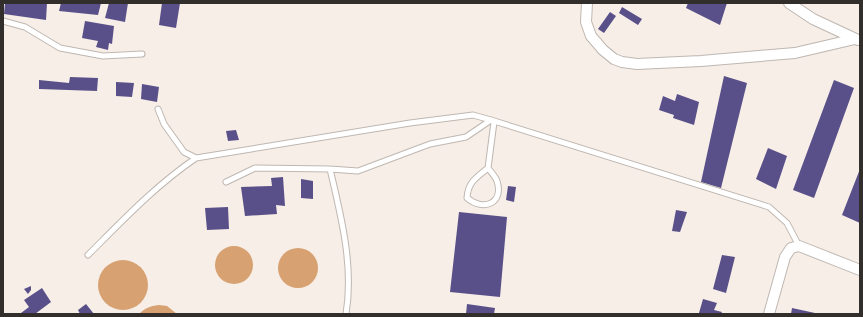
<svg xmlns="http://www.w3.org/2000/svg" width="863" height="317" font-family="'Times New Roman',serif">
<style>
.water{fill:#d7a171}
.building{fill:#5a5089}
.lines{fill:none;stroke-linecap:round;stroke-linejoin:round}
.lane-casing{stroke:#bfb7b1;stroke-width:7}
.street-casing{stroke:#bfb7b1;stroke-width:12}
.lane{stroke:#fff;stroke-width:5}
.street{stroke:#fff;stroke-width:10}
</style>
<rect width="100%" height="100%" fill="#f6eee7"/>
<path class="water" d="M215 265a19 19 0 1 1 38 0a19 19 0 1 1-38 0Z
M278 268a20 20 0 1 1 40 0a20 20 0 1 1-40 0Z
M98 285a25 25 0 1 1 50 0a25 25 0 1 1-50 0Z
M159,305L167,306L177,314H139C145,308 150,306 159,305Z"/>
<path class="building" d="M5,3H47L46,20L4,14Z
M61,3H101L98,15L59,11Z
M109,3H128L125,22L105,18Z
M162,3H180L176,28L159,25Z
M688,3H727L720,25L686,8Z
M622,7L642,19L638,25L619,13Z
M610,12L616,16L604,33L598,29Z
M85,21L114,26L112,44L109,43L108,50L96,47L98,41L82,38Z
M724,76L747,83L721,188L701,182Z
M70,77L98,78L97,91L39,89V80L69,83Z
M834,80L854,88L814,198L793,190Z
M116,82L134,83L132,97L116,96Z
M142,84L159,87L157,102L141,99Z
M677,94L699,102L694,125L673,118L674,115L659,110L663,96L675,101Z
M236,130L239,140L228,141L226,131Z
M768,148L787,156L776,189L756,179Z
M860,169V223L842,215Z
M283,177L285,206L276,205L277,214L245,216L241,187L272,186L271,178Z
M301,179L313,181V199L301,198Z
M508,186L516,187L514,202L506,200Z
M228,207L229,229L207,230L205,208Z
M676,210L687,212L680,232L672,231Z
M459,212L507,217L500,297L450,292Z
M722,255L735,257L726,293L713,289Z
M31,286V290L28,294L24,289Z
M42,288L51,302L35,314H21V313L29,307L24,300Z
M703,299L717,303L714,310L722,312L721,314L699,313Z
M86,304L94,314H80L78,310Z
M467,304L495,308L494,314H466Z
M792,308L815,313V314H791Z"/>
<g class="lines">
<defs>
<path id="lane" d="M3,21L25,27L60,48L103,56L142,54
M158,109L164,124L184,152L196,158
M488,168C491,172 495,176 497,181C504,203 484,212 467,198C468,182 476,178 488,168L494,122
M330,169C341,216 354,266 346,314
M226,182L255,168L330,169L358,171L430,144L466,137L491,120
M88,255C123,220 155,186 196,158L410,123L473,115L491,120L769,207L787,223L799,246"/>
<path id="street" d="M587,3L586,22L591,36L603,50L614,59L622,62L637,64L701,61L795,53L855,39
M789,3L813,19L858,40
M769,314L785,257L791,248L799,246L860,270"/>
</defs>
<use href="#lane" class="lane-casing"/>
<use href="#street" class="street-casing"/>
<use href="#lane" class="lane"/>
<use href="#street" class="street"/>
</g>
<rect width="863" height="317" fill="none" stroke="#312e2b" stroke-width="8"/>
</svg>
